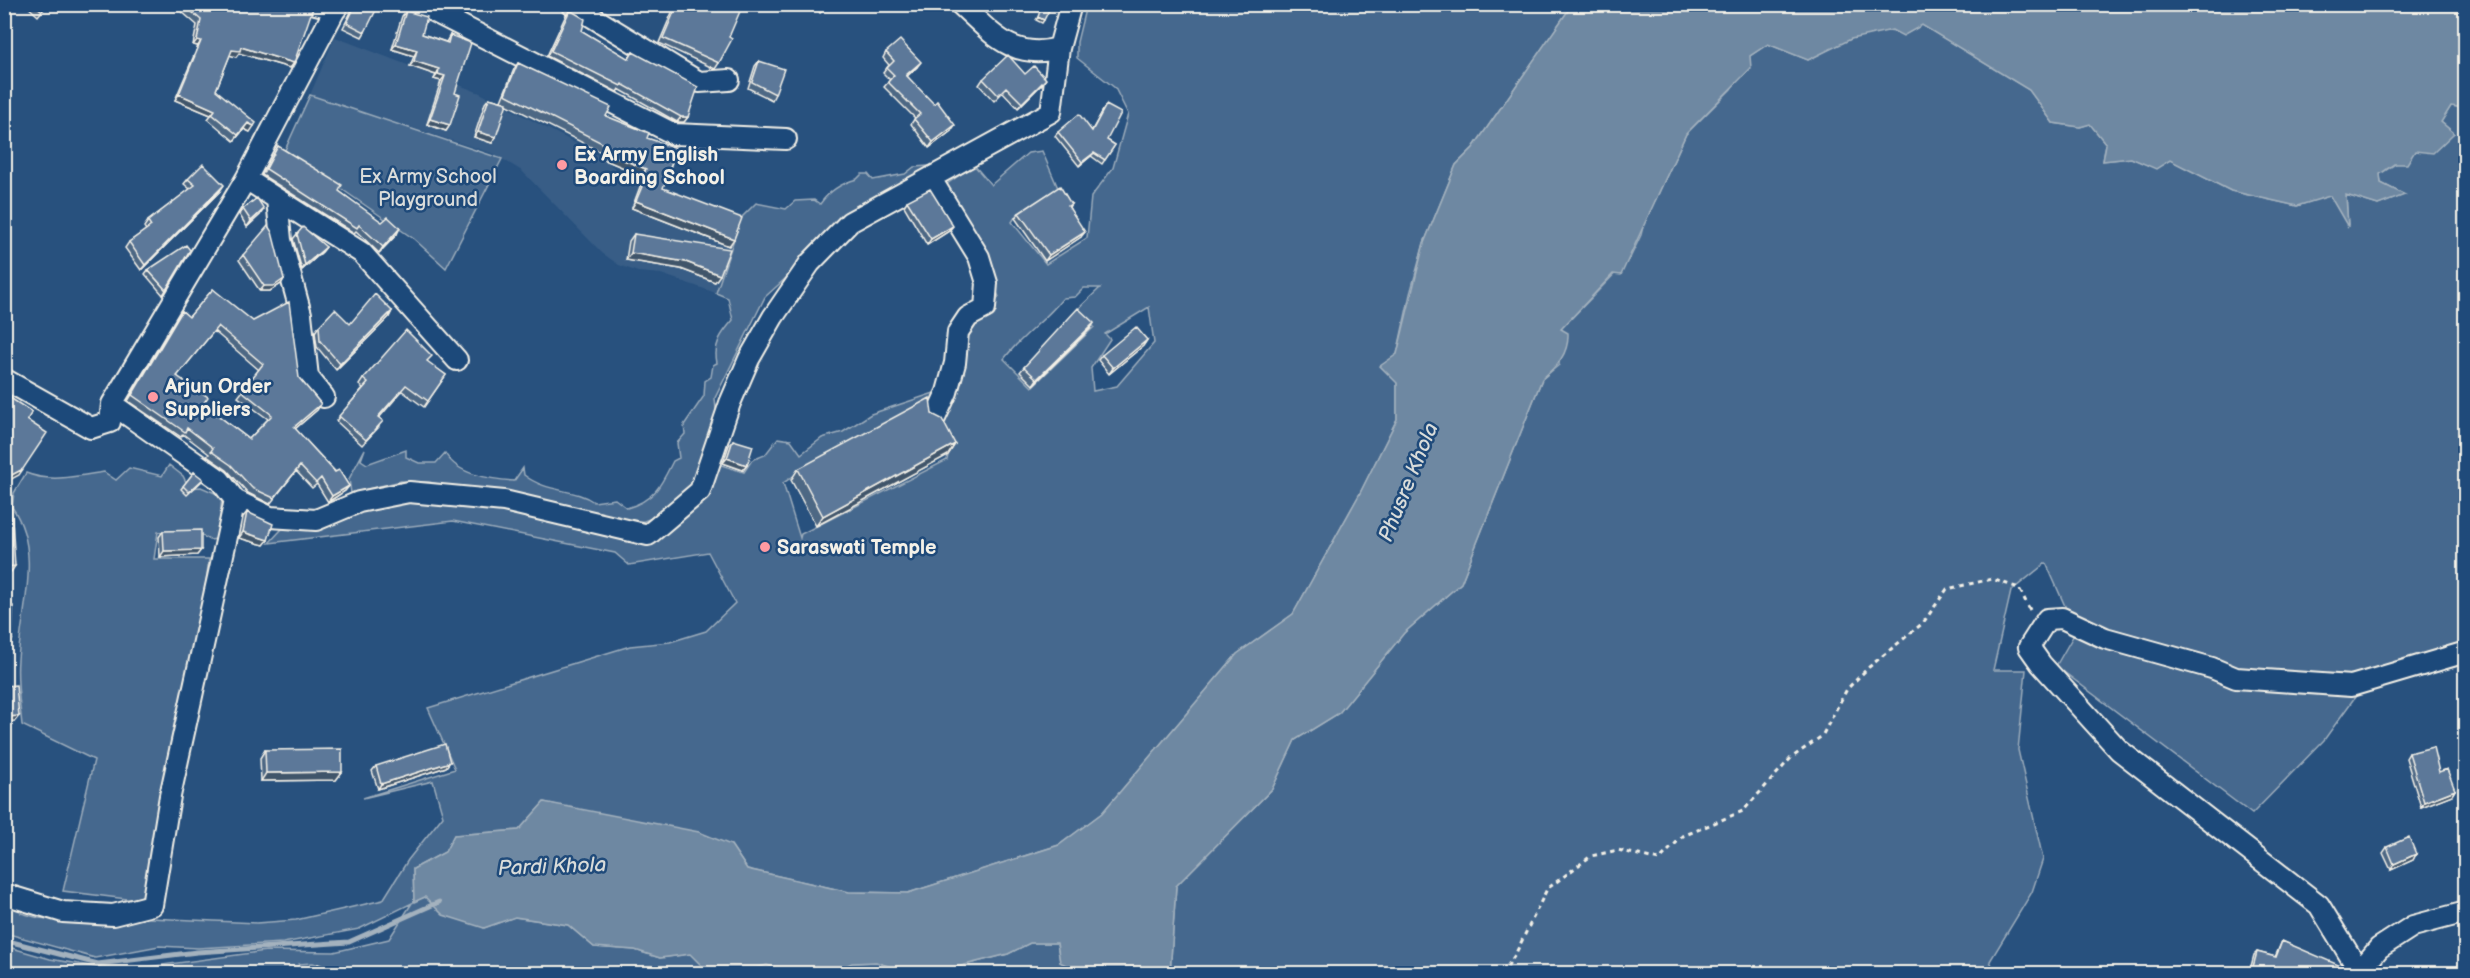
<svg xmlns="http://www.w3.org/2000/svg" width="2470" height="978" font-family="'Balsamiq Sans',sans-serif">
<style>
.built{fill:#375d86}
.green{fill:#45688e;stroke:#9cacbb;stroke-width:1.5;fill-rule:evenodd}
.water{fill:#6e88a2;stroke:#a4b2be;stroke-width:1.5}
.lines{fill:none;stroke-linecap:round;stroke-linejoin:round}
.stream{stroke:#a4b2be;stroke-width:5}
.minor-casing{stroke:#f4f1e8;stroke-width:24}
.path{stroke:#f4f1e8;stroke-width:3;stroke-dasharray:4.5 4.5;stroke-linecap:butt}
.minor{stroke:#1f4a7a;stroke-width:20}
.wall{fill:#4e6784;stroke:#f4f1e8;stroke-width:1.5;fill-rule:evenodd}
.shaded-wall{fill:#40546b;stroke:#f4f1e8;stroke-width:1.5}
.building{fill:#5b7899;stroke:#f4f1e8;stroke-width:1.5;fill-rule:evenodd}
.poi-dot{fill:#ff9aa2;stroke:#1f4a7a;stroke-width:2}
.labels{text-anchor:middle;stroke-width:5;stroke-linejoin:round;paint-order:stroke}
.poi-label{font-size:20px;font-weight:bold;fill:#f4f1e8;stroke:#1f4a7a;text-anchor:start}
.park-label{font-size:20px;fill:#dadcda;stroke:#1f4a7a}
.water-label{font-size:21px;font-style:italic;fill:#d9dcda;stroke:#1f4a7a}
</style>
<rect width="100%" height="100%" fill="#28517e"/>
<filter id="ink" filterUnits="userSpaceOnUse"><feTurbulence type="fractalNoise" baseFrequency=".0167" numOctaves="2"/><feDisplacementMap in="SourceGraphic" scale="12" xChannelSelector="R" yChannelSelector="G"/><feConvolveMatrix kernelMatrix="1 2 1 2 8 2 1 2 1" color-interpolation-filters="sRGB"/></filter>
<g filter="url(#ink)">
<path class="built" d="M335,37L480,93L600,156L628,179L666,195L741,218L716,293L661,274L638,272L619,265L602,253L522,171L494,154L310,95Z"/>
<path class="green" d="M1086,5H1572L1473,148L1456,165L1424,243L1410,294L1397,354V419L1359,495L1293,614L1237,654L1102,813L1059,845L908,893L849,892L747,869L731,845L544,802L519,830L454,835L445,852L413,869L414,901L425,897L484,928L514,917L568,925L594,947L635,950L660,958L691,954L709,973L346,974L313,963L299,964L296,974L260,973L252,970L250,974L5,973V946L50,959L118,971L266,951L334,952L389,939L412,903L359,929L283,943L198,948L159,946L95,958L5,933V906L14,902L23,904L21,913L39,918L96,923L128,917L257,923L296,920L383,900L408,860L443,816L433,781L363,798L455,769L428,708L630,646L670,642L706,631L735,603L708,552L629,565L615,553L453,521L269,543L282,529L384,500L448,498L640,539L715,463L744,472L752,460L765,455L778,438L791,440L801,454L822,438L843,432L871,414L937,392L931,404L827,454L783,483L800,538L801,534L947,460L949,450L938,420L963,332L990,311L999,297L978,248L948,195L947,184L974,165L991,185L1028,153L1042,151L1058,188L1017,214L1012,222L1046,264L1087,238L1091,197L1113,168L1128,114L1115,88L1077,58V42ZM1084,288H1100L1076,311L1094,327L1032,387L1004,359C1021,336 1045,321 1063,298L1075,297ZM1149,307L1154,343L1117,386L1093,391L1091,368L1110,339L1105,334Z
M1922,25L2029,90L2053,123L2080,127L2090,124L2106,144L2103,161L2131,158L2156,168L2170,160L2231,191L2297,206L2330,195L2348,225L2346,195L2378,205L2404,195L2381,183L2380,174L2415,151L2454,133L2441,122L2451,106L2465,108V644L2368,679L2324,740L2252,814L2056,666L2076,631L2046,563L2011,591L1993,670H2026L2018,750L2043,859L2032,892L1990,961L1996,973L1170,974L1176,886L1272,789L1295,740L1339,713L1404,633L1461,583L1542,379L1559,365L1561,329L1630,258L1641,235L1645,218L1656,199L1686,134L1731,89L1750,56L1768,44L1808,60C1835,47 1874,21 1904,35Z
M310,95L502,159L446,268L414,239L285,150Z
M945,165L797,268L765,297L715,398L717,422L700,478L668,512L644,521L616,523L429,482L401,481L351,493L349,479L365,449L361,460L367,464L406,450V457L419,463H436L445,453C458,476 491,479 514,481L523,468L524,475C547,493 574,488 594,502L615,499L627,508C655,500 661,485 673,461L679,458L677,443L685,434L684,425L704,396L705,381L711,377L713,365L717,363C713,344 721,334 733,320L728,298L716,293L741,218L756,203L786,209L795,201L814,200L820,204C829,191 842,183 857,179L862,174H868L873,180L905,174L914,167Z
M169,465L183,476L189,488L201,487L222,496L218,539L209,540L198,533L158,532L154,559H209L197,647L146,894L135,900L63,891L94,760L22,725C20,704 16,682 18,660C21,610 43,552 12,507L14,493L26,473C50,483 79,476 104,472L116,480L129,468L162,476Z
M1030,943H1057L1060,962L1081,973L830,974L852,963L876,962L909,973L941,971L1008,954Z"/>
<path class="water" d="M2295,4L2344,8L2350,4L2465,5V108L2451,106L2441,122L2454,133L2433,153L2415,151L2407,164H2394L2380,174L2381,183L2405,195L2378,205L2346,195L2348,227L2330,196L2297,206L2231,191L2170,160L2156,169L2131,158L2103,161L2106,144L2090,124L2080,127L2053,123L2029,90L1922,25L1903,36L1892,30L1851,39L1808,60L1768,44L1750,56L1751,68L1686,134L1621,275L1613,274L1561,329L1568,333C1569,354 1557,366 1542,379L1461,583L1404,633L1339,713L1295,740L1272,789L1176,886L1170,973H1081L1060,962L1057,943H1030L1008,954L941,971L909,973L876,962L852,963L830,973H790L767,965L740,972L709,973L690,954L660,958L635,950L594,947L568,925L515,917L484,928L443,915L425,897L414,902L413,869L445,852L454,835L519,830L544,802L699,832L731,845L747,869L849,892L908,893L1059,845L1102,813L1237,654L1293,614L1359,495L1397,419V383L1380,366L1397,354L1424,243L1456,165L1473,148L1572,5Z"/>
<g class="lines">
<path class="stream" d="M4,940L98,964L197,952L349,942L439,902"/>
<defs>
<path id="minor" d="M316,4L336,9
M419,4L674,134L786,139
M571,4L699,82L729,80
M960,4C992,33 1012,61 1059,48L1071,4
M246,179L277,199L281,240L301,314L308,377L324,397
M931,179L979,257L987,283L985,308L968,317L958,332L955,363L947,392L935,418
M277,199L362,253L457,360
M4,379L91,428L110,422L112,404L246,179L338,4
M235,500L270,517L316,520L359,502L409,492L504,501L648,535L700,491L730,403L749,359L773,317L810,263L850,222L1051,112L1059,48
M4,894L63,912L113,915L152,905L170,796L235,500L220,480L112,404
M2359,972L2379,948L2413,926L2466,912
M2361,974L2319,905L2119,750L2041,664L2029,647L2047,619L2062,618L2105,638L2212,668L2236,678L2351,686L2466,652"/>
</defs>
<use href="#minor" class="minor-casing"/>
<path class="path" d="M1502,974L1515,955L1547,889L1591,856L1618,850L1659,860L1683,836L1743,811L1791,758L1822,736L1847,689L1869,667L1923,623L1947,589L1992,579L2019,588L2031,612"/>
<use href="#minor" class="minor"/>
</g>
<path class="wall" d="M25,4H48L38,16Z
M173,4H261L267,6L268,4H310L290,68L239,53L236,57L230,55L216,90L250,132L244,129L234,141L208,119L211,115L175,100L198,46L193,45L197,25Z
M355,4H366L365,32L362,37L343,28Z
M669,4H730L729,37L719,63L715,69L659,43L673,10L668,8Z
M814,4H832L820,13Z
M570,10L582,31L628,59L633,52L688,117L684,122H677L619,89L617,92L547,56L566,15Z
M406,11L422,34L446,42L450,35L455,93L450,125L446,131L427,124L441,81L434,79L436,75L410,66L414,56L392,49L402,16Z
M886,52L917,67L907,76L951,131L929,148L911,124L915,118L884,87L890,80L883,73L889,65L883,58Z
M759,61L775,94L772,100L748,88L755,66Z
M518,63L606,116L647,138L663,188L729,246L632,208L641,184L639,183L641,175L605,160L607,155L506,104L492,143L474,137L485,103L489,98L504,102L501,101L514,69Z
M1025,74L1042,84L1018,108L1003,92L994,101L979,85L983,79Z
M1106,105L1107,140L1115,145L1102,164L1091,156L1079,166L1055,136L1058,132L1092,130Z
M278,146L339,191L397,234L379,253L356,231L354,233L262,175Z
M188,179L220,191L141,270L125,248L129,242L146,230L144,227L148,221L190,189L184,184Z
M907,201L949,231L927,245L904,206Z
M1071,204L1069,207L1081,237L1045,261L1015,218L1019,213Z
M243,209L260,215L247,227L239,214Z
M297,234L326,247L322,252L302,270L293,239Z
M634,234L715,282L681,269L626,260L629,241Z
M243,255L284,279L281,284L270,291H260L239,260Z
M148,270L166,290L163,295L145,274Z
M213,289L299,378L321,404L317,410L295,429L349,486L345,491L328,502L317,484L312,488L296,471L270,504L248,493L227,470L207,456L209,454L183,434L181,437L128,401L182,311L189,317ZM214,331L259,370L238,397L268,419L249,439L203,404L177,376Z
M392,311L389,317L336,370L317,347L315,332L319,326L350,324Z
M1094,323L1090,329L1033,385L1020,372L1024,367Z
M1147,340L1143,346L1109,374L1098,360L1102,355Z
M427,362L446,375L424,407L402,391L379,418V427L362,445L336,421L363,388L359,385L363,379Z
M932,414L955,444L948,455L816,526L791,480L798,469Z
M733,440L747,465L743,470L723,463L729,445Z
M194,472L201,482L187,495L181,489Z
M247,512L268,540L264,545L239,538L243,517Z
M163,531L201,550L197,555L160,557L159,537Z
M265,750L342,772L336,780L261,781L260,758Z
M2409,753L2439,772L2455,790L2452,795L2421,807L2406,758Z
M376,766L446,767L378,789L372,771Z
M2387,847L2416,854L2413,860L2391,870L2383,853Z
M2282,941L2351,974L2250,970L2254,955L2257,952L2275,957Z"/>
<path class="shaded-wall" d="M828,4H832L820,13L824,8Z
M1038,17L1044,20L1042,23L1036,20Z
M197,40L201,41L198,46L193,45Z
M396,44L417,50L414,56L392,49Z
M241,47L294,63L290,68L239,53L236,57L229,55L232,50Z
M414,61L439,69L436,75L410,66Z
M921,62L917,67L902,81L906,75Z
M438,74L445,76L441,81L434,79Z
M1046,79L1042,84L1018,108L1022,103Z
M179,94L215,110L211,115L175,100Z
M681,117H688L684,122H677Z
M430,119L450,125L446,131L427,124Z
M248,123L254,126L250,132L244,129L234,141Z
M955,125L951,131L929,148L933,142Z
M478,132L496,137L492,143L474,137Z
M1094,153L1091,156L1079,166L1082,162Z
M609,154L646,169L641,175L605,160Z
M643,176L646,177L641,184L639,183Z
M224,185L220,191L141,270L145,265Z
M636,201L734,239L729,246L632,208Z
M264,209L260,215L247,227L251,221Z
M953,226L949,231L927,245L931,239Z
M400,228L397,234L379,253L383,247Z
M1085,232L1081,237L1045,261L1049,255Z
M326,247L322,252L302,270L305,265Z
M631,253L686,262L720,275L715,282L681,269L626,260Z
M284,279L281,284L270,291H260L264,286Z
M392,311L389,317L336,370L340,364Z
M1094,323L1090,329L1033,385L1037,379Z
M1147,340L1143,346L1109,374L1113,368Z
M321,404L317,410L290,433L294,427Z
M955,444L948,455L816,526L823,516Z
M727,458L747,465L743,470L723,463Z
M23,469L19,475L4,483V479Z
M349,486L345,491L328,502L332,496Z
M243,532L268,540L264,545L239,538Z
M201,550L197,555L160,557L164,551Z
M15,566L11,572H4V567Z
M4,640H12L8,645H4Z
M19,716L15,721L4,722L6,717Z
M450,762L446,767L378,789L381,784Z
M342,772L336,780L261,781L266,773Z
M2455,790L2452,795L2421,807L2424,802Z
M2416,854L2413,860L2391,870L2394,864Z
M2253,967L2273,974H2260L2250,970Z
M2301,970L2339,974H2299Z"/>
<path class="building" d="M34,4H47L42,11Z
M183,4H262L269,6L270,4H310L313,8L294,63L241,47L240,51L232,50L216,90L256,123L254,126L248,123L238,135L212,114L215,110L179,94L201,41L197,40L201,20Z
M356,4H366L376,10L365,32L347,23Z
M676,4H730L741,9L729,37L732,39L719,63L663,38L677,5Z
M1042,4H1052L1044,20L1038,17Z
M570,10L585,19L582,31L629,59L633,52L698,87L688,117H681L622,84L621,86L551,51Z
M406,11L427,17L422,34L448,43L450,35L471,43L455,93L460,95L450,125L430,119L445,76L438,74L439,69L414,61L417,50L396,44Z
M900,40L921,62L906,75L934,104L937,101L955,125L933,142L914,119L920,114L888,82L894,75L887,68L894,61L886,52Z
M1008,55L1025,74L1034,66L1046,79L1022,103L1006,87L998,95L983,79Z
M759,61L784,69L775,94L752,82Z
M518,63L611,107L606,116L649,133L647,138L677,148L663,188L742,218L734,239L636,201L646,177L643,176L646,169L609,154L612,148L505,94Z
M489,98L507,103L496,137L478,132Z
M1106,105L1121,113L1107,140L1115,145L1105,160L1094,153L1082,162L1058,132L1079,114L1092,131Z
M278,146L342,185L339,191L382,222L388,217L400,228L383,247L359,225L357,228L266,169Z
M203,164L224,185L145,265L129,242L151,226L148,221L195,185L188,179Z
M1060,186L1071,204L1068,206L1085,232L1049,255L1019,213Z
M930,189L953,226L931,239L907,201Z
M257,198L264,209L251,221L243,209Z
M268,226L272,232L284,279L274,286H264L243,255Z
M303,227L326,247L305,265L297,234Z
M634,234L730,249L720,275L686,262L631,253Z
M186,245L190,250L166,290L148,270Z
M213,289L253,321L289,302L299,378L321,404L294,427L335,472L339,470L349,486L332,496L321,478L316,483L300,466L274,498L252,488L231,465L211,451L213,448L187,428L185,432L132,395L182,311L189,317ZM218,326L263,364L242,391L272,415L249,439L203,404L208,397L177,376Z
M375,294L392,311L340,364L320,341L319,326L335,309L350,324Z
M1078,308L1094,323L1037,379L1024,367Z
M1136,327L1147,340L1113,368L1102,355Z
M406,330L432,356L427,361L446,375L428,401L406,385L378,417L383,421L366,440L339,416L368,383L363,379Z
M4,394L32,412L27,420L47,433L23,469L4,479Z
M930,398L932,414L942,419L955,444L823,516L798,469Z
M733,440L753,446L747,465L727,458Z
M194,472L203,479L189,492L183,486Z
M11,504L15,566L4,567V505Z
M247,512L273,524L268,540L243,532Z
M201,530V550L164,551L163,531Z
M4,606H13L12,640H4Z
M16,685L19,716L6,717L7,737H4V686Z
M445,744L450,762L381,784L376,766Z
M2433,747L2439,772L2447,769L2455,790L2424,802L2409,753Z
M342,749V772L266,773L265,750Z
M2409,837L2416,854L2394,864L2387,847Z
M2282,941L2348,969L2351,974L2301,970V974H2273L2253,967L2257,952L2276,957Z
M318,964L343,974H315Z"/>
</g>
<g class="poi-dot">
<circle cx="562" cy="165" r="6"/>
<circle cx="153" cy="397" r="6"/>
<circle cx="765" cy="547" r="6"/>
</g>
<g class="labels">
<g class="poi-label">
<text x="574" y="161">Ex Army English<tspan x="574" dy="23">Boarding School</tspan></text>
<text x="165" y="393">Arjun Order<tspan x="165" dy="23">Suppliers</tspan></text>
<text x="777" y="554">Saraswati Temple</text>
</g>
<g class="park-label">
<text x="428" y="183">Ex Army School<tspan x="428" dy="23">Playground</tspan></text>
</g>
<g class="water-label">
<text transform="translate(1408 482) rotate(-68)" y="7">Phusre Khola</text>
<text transform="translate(552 866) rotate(-2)" y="7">Pardi Khola</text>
</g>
</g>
<rect width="2470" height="978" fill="none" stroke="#1f4a7a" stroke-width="24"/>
<rect x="12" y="12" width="2446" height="954" fill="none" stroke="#f4f1e8" stroke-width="2" filter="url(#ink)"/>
</svg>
